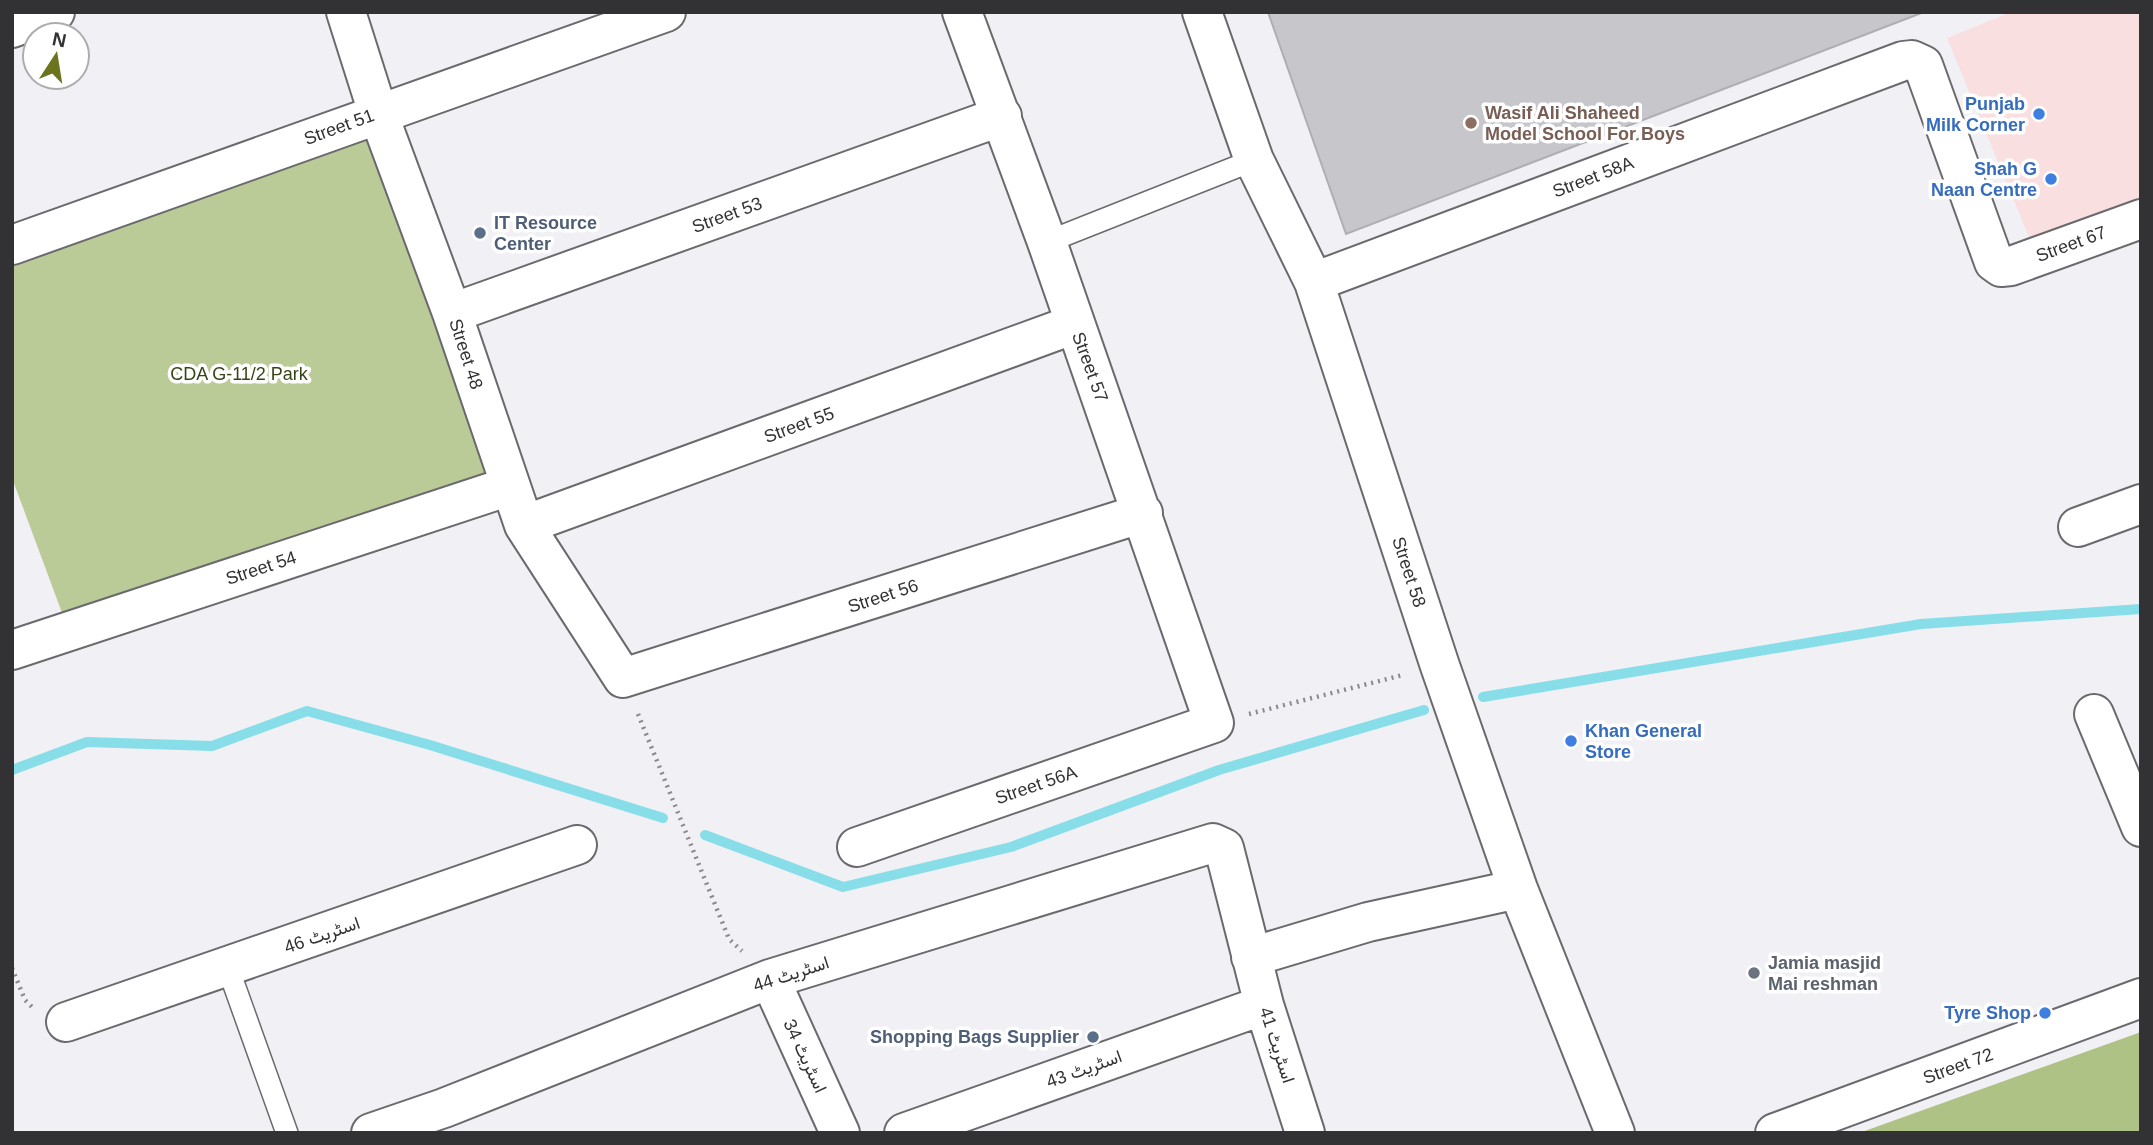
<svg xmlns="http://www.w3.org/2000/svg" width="2153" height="1145" font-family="Helvetica,Vazirmatn,sans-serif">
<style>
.commercial{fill:#fadfe1}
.green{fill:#bbcb98}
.forest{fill:#afc285}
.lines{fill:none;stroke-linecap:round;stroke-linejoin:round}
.stream{stroke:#87dee8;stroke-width:10}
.building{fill:#c7c7cb;stroke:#afaeb2;stroke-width:2}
.lane-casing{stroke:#6a696d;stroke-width:24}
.street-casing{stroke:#6a696d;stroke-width:42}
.path{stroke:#8a898d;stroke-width:4.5;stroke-dasharray:2 5;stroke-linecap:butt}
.lane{stroke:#fff;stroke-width:21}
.street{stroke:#fff;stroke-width:38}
.shop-dot{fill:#3f7fe0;stroke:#fff;stroke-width:2.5}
.education-dot{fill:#8d6e63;stroke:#fff;stroke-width:2.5}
.service-dot{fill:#5c6f8a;stroke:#fff;stroke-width:2.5}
.worship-dot{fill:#6b7280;stroke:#fff;stroke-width:2.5}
.labels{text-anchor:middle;stroke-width:7;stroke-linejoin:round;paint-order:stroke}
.shop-label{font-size:18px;font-weight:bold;fill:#366cbe;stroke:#fff;text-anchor:end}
.education-label{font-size:18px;font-weight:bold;fill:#785e54;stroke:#fff;text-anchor:start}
.street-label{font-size:18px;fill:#323234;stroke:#fff}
.service-label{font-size:18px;font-weight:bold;fill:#4e5e75;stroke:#fff;text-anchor:start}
.park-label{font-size:18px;fill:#384417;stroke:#fff}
.worship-label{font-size:18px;font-weight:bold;fill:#5b616d;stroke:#fff;text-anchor:start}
</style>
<rect width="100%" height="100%" fill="#f1f0f5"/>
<path class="commercial" d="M2011,12H2141V218L2038,259L1947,38Z"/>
<path class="green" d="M371,133L492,477L68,629L12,478V263Z"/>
<path class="forest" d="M2141,1032V1133H1859Z"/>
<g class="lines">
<path class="stream" d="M1483,697L1921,624L2141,609
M12,770L87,742L212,746L307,711L430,745L663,818
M705,835L843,887L1011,847L1219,770L1424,710"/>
</g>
<path class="building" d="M1268,12H1924L1346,234Z"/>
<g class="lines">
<defs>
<path id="lane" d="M1047,242L1254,160
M228,968L287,1133"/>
<path id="street" d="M346,12L378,113L452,313L524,525L623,678L1143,513
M1202,12L1254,160L1314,282L1440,666L1518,889L1615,1133
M12,28L55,12
M12,245L666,12
M1314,282L1903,61L1912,60L1923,65L1994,262L2001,267L2011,266L2141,219
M452,313L1002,116
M524,525L1075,324
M2078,527L2141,504
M12,650L510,486
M2094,714L2141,827
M857,847L1214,723L1047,242L962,12
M1251,957L1368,922L1518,889
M770,979L840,1133
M66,1022L577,845
M371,1133L444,1108L770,979L1213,843L1224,848L1264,1005L1305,1133
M904,1133L1264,1005
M1775,1133L2141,998"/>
</defs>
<use href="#lane" class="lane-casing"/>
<use href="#street" class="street-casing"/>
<path class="path" d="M638,714L729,939L742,951
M1249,714L1403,675
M12,968L25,1000L33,1008"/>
<use href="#lane" class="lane"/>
<use href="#street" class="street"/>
</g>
<g class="shop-dot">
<circle cx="2039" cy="114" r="7"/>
<circle cx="2051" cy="179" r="7"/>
<circle cx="1571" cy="741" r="7"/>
<circle cx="2045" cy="1013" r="7"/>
</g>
<circle class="education-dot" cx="1471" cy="123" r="7"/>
<g class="service-dot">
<circle cx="480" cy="233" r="7"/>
<circle cx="1093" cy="1037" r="7"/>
</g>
<circle class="worship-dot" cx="1754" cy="973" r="7"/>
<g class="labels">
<g class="shop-label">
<text x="2025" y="110">Punjab<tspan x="2025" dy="21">Milk Corner</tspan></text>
<text x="2037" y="175">Shah G<tspan x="2037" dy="21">Naan Centre</tspan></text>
<text x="1585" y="737" text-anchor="start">Khan General<tspan x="1585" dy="21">Store</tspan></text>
<text x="2031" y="1019">Tyre Shop</text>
</g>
<g class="education-label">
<text x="1485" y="119">Wasif Ali Shaheed<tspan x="1485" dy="21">Model School For Boys</tspan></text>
</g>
<g class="street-label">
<text transform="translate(339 127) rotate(-20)" y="6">Street 51</text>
<text transform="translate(1593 177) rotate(-21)" y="6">Street 58A</text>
<text transform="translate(727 215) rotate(-20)" y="6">Street 53</text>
<text transform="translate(2071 244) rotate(-20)" y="6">Street 67</text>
<text transform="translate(466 354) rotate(72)" y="6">Street 48</text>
<text transform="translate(1090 367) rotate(70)" y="6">Street 57</text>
<text transform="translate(799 425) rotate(-20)" y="6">Street 55</text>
<text transform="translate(261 568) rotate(-18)" y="6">Street 54</text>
<text transform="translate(1409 572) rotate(72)" y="6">Street 58</text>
<text transform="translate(883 596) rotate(-18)" y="6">Street 56</text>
<text transform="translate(1036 785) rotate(-19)" y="6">Street 56A</text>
<text transform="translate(322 935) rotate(-19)" y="6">اسٹریٹ 46</text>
<text transform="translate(791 974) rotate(-18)" y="6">اسٹریٹ 44</text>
<text transform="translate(1277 1045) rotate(72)" y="6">اسٹریٹ 41</text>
<text transform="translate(805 1056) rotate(65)" y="6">اسٹریٹ 34</text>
<text transform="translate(1958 1066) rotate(-20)" y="6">Street 72</text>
<text transform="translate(1084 1069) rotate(-20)" y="6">اسٹریٹ 43</text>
</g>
<g class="service-label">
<text x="494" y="229">IT Resource<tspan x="494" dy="21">Center</tspan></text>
<text x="1079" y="1043" text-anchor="end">Shopping Bags Supplier</text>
</g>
<g class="park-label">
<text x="239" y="380">CDA G-11/2 Park</text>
</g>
<g class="worship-label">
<text x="1768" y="969">Jamia masjid<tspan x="1768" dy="21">Mai reshman</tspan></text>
</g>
</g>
<rect width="2153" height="1145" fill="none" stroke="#323234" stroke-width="28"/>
<g transform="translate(56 56) rotate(12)"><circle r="33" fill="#ffffff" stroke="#adadae" stroke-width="2"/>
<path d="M0-5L12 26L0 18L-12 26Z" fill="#6c741e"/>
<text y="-10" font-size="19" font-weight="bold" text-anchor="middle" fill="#323234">N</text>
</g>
</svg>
